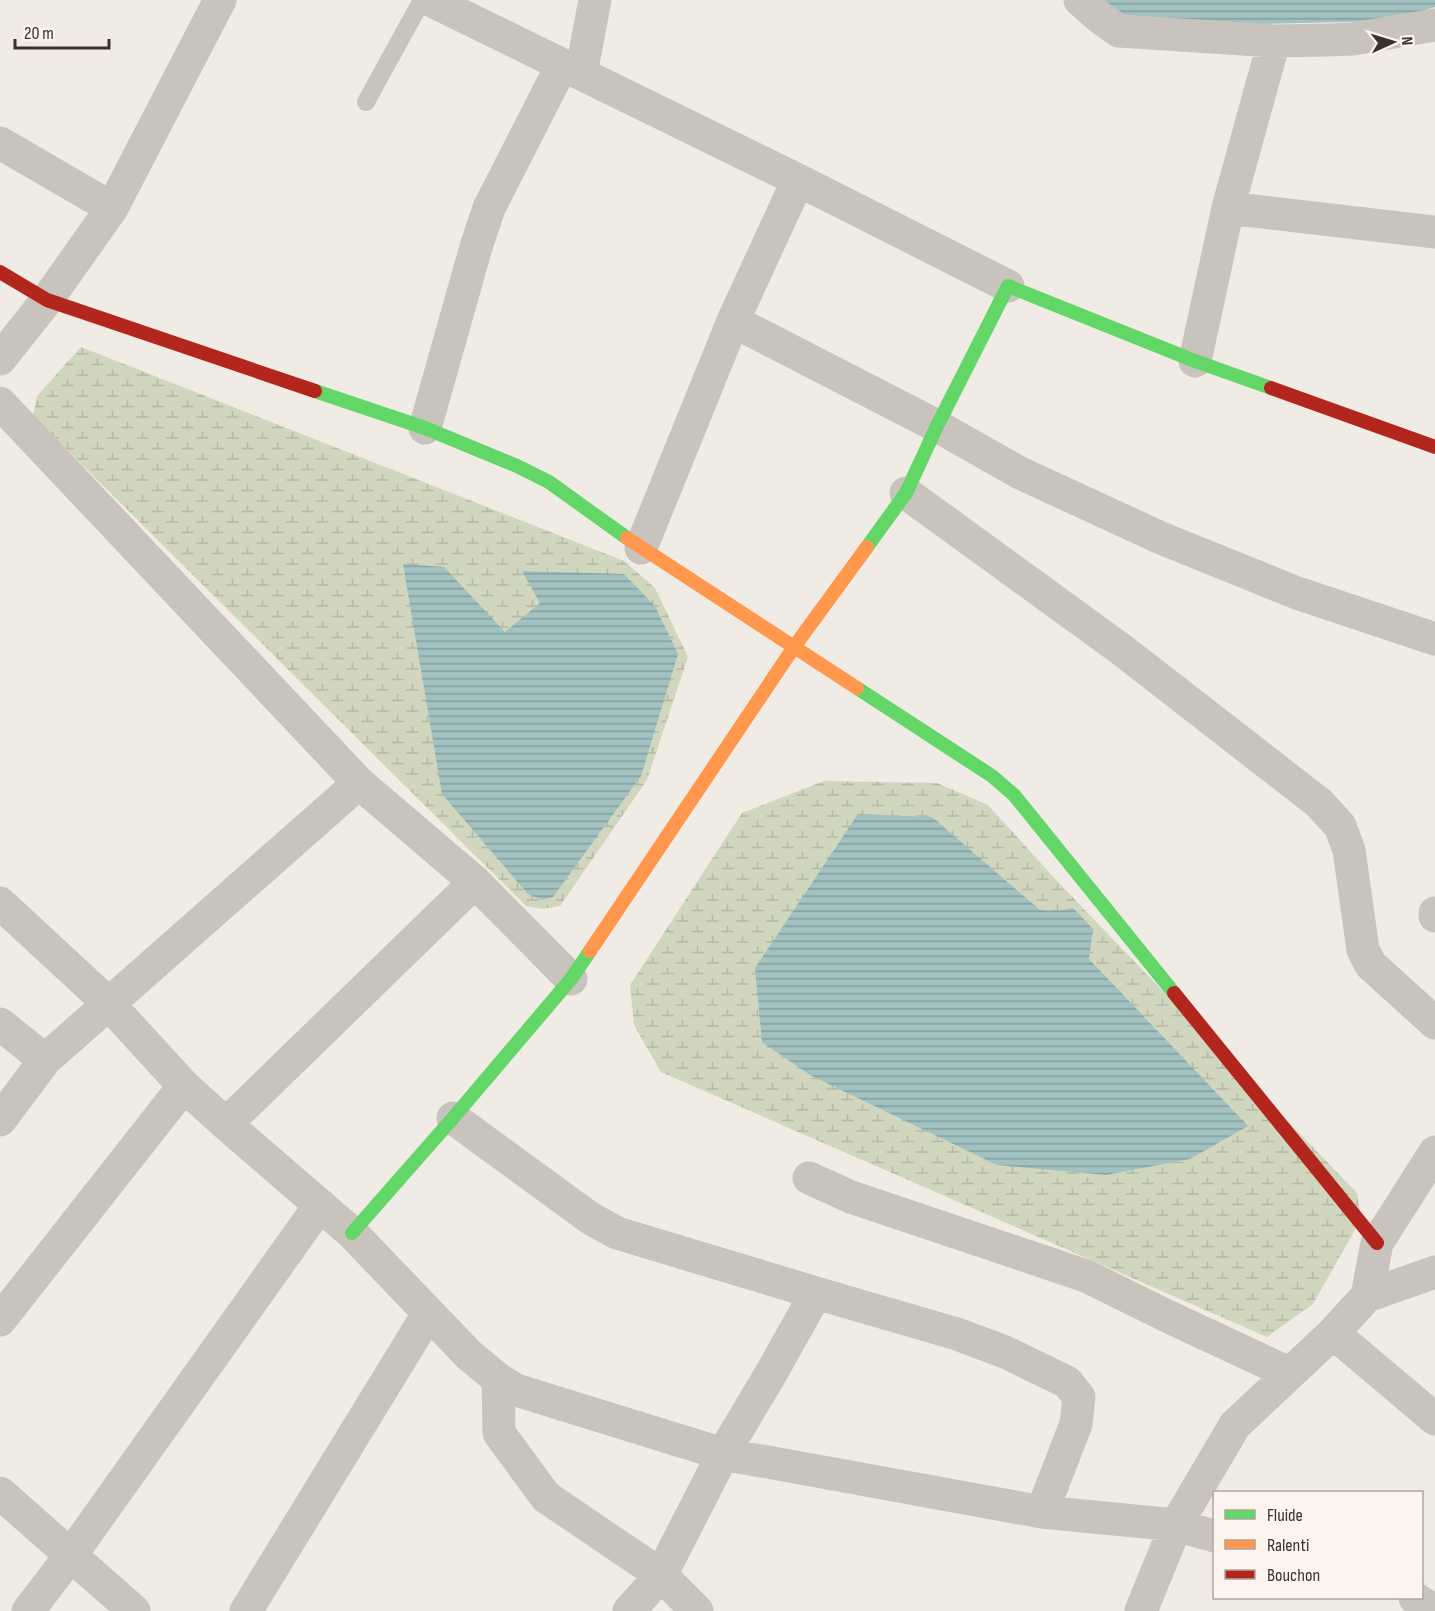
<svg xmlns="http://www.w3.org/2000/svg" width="1435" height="1611" font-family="'Sofia Sans Condensed',sans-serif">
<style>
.wetland{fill:url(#wetland-marsh)}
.water{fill:url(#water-rules)}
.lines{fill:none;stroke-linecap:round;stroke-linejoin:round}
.lane{stroke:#c9c3be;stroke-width:18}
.street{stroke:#c9c3be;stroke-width:33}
.fast{stroke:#63d668;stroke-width:14}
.slow{stroke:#ff974d;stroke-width:14}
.jam{stroke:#b3261e;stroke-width:14}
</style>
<defs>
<pattern id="wetland-marsh" width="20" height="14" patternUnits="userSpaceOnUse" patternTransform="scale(1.5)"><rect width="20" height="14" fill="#d1d6bf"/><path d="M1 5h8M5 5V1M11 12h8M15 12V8" fill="none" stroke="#b4b8a4"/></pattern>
<pattern id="water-rules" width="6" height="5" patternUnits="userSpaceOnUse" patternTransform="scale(1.5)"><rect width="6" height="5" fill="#a1c2c1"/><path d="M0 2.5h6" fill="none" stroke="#849e9d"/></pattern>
</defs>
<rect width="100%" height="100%" fill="#f0ebe5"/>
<path class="wetland" d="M81,347L624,561L655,588L688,657L647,780L560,906L543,909L526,906L33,416L37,396Z
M824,781L937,783L988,805L1057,881L1357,1193L1361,1219L1313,1304L1267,1337L661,1072L634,1025L630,985L742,813Z"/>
<path class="water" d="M1066,0H1435V7L1390,21L1214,25L1103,16Z
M403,564L444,567L505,632L540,603L522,571L624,574L655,606L678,654L641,776L553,897L542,900L528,894L442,794Z
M858,814L932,817L1040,910L1059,911L1073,908L1093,929L1089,959L1248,1126L1190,1159L1106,1175L997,1165L810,1075L762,1042L755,968Z"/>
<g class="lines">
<path class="lane" d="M366,102L422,0"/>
<path class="street" d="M430,0L798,180L1008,286
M1080,0L1098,16L1119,31L1274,41L1328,40L1353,39L1435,25
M581,74L595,0
M0,143L112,208
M1228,208L1435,232
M733,321L937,426L1020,473L1161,538L1297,593L1435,639
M0,359L47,300L112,208L220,0
M1195,361L1228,208L1274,41
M0,403L359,783L475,882L571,979
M425,428L476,247L489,208L562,65
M906,493L1122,650L1319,803L1340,826L1349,850L1363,950L1371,965L1435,1023
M641,548L733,321L798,180
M0,903L108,1003L184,1086L226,1124L352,1233L469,1355L498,1379L516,1390L723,1454L1042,1512L1176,1525L1214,1536
M1435,913V916
M0,1024L45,1060
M453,1118L590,1218L617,1233L816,1293L957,1334L1005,1352L1067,1382L1079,1397L1076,1424L1042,1512
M0,1120L45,1060L359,783
M226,1124L475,882
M809,1178L851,1197L1086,1276L1169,1317L1289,1373
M1367,1296L1435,1272
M0,1320L184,1086
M1333,1333L1435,1419
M498,1379L499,1433L546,1497L661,1575L697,1611
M0,1493L134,1611
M1415,1598L1434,1611
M28,1611L71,1555L320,1205
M246,1611L428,1314
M629,1611L661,1575L723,1454L773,1370L816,1293
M1141,1611L1176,1525L1235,1425L1333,1333L1367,1296L1377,1243L1435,1152"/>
<path class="fast" d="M315,391L425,428L517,466L549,482L627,538
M867,547L906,493L937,426L1008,286L1195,361L1271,388
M857,688L992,776L1014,795L1174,993
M352,1233L453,1118L571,979L590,951"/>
<path class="slow" d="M627,538L857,688
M590,951L794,647L867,547"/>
<path class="jam" d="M0,272L47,300L315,391
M1271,388L1435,447
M1174,993L1377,1243"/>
</g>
<rect x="1213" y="1491" width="210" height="108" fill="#fbf5ee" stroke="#aea6a0" stroke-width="1.5"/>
<rect x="1225" y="1510" width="30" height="9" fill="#63d668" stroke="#aea6a0" stroke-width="1.5"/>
<text x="1267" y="1521" font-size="18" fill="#3b302b">Fluide</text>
<rect x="1225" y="1540" width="30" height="9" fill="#ff974d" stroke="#aea6a0" stroke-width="1.5"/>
<text x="1267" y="1551" font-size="18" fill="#3b302b">Ralenti</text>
<rect x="1225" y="1570" width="30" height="9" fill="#b3261e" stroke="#aea6a0" stroke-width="1.5"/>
<text x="1267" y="1581" font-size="18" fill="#3b302b">Bouchon</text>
<g transform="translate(1393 42) rotate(86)" stroke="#fbf5ee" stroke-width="4.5" paint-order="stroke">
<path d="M0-4.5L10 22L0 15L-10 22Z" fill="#3b302b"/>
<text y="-9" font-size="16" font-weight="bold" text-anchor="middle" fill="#3b302b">N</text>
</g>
<path d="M15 39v9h94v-9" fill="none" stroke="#3b302b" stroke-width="3"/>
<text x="24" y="39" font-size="18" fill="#3b302b" stroke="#fbf5ee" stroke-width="4.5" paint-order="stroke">20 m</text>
</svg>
